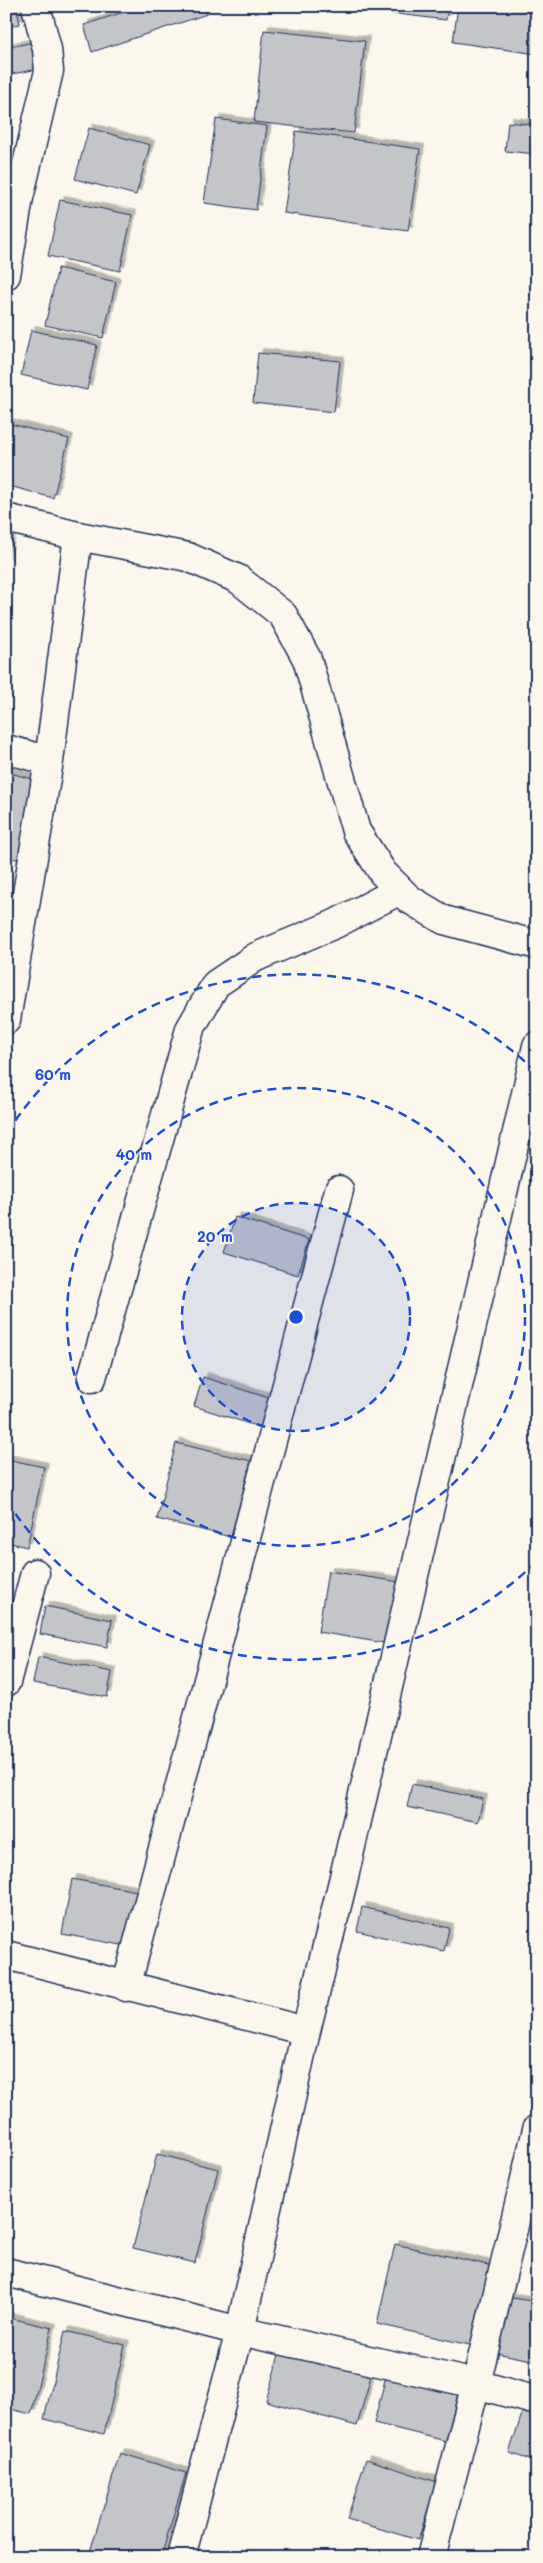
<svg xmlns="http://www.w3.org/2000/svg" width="543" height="2563" font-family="Mali,sans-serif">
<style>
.building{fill:#c3c5c9;stroke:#1b2f5e;filter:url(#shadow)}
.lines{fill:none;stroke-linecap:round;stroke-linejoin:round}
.minor-casing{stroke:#1b2f5e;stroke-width:31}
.minor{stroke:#fbf7ec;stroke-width:28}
.ring{fill:none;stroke:#1d4ed8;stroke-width:2.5;stroke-dasharray:9 6}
.centre{fill:#1d4ed8;stroke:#fbf7ec;stroke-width:2.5}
.ring-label{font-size:15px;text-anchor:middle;font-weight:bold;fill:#1d4ed8;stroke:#fbf7ec;stroke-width:4;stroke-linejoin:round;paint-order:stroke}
</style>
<defs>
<filter id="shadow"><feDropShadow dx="4.5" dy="-4.5" stdDeviation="0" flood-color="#0004"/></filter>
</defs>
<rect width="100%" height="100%" fill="#fbf7ec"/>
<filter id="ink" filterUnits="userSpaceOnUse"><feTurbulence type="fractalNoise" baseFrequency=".02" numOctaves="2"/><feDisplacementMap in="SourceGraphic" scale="10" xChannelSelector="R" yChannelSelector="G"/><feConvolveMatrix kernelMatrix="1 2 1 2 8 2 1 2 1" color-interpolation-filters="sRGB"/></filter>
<g filter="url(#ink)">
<path class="building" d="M6,6H16L20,24L6,27Z
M142,6H205L207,14L92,52L84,25Z
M373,6H448L446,20L373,11Z
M458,6H537V54L453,42Z
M264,30L365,41L354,133L254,122Z
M34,42L39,69L6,75V48Z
M216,119L267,126L256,210L204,203Z
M508,122L537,125V154L505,151Z
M89,128L150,145L136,195L75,179Z
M296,131L420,149L408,231L284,213Z
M60,200L132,215L120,271L48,256Z
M58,268L116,282L103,338L45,325Z
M31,330L97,345L87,390L21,375Z
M258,353L340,361L334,412L253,403Z
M7,423L69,439L53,498L6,485Z
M6,538L11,539L6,563Z
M6,772L40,781L21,860L6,857Z
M235,1217L309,1240L298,1275L224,1252Z
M203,1377L272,1399L262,1428L194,1406Z
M176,1443L251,1461L231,1537L157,1519Z
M6,1459L44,1467L27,1547L6,1542Z
M328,1571L400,1582L390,1644L318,1632Z
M45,1606L112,1620L107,1647L40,1634Z
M38,1657L112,1672L107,1697L33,1683Z
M412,1784L483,1799L478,1822L407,1807Z
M72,1879L142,1892L132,1947L62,1934Z
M362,1907L449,1928L444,1951L357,1931Z
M157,2154L218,2169L195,2263L133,2248Z
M395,2244L492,2266L474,2346L377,2324Z
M506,2297L537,2302V2361L496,2353Z
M6,2317L52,2328L31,2414L6,2408Z
M65,2331L125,2345L104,2434L44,2419Z
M280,2351L371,2376L357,2426L266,2401Z
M386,2376L458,2394L446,2441L374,2423Z
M523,2411L537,2416V2462L509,2453Z
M120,2453L186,2473L161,2557L89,2555Z
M366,2459L437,2482L418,2540L347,2519Z"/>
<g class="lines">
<defs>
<path id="minor" d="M6,275L19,198L49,71L47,49L36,6
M6,518L78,536L188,557L238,579L283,615L307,659L356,831L383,873L409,899L444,920L537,945
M6,749L49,761
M6,1020L49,761L78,536
M92,1378L190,1029L216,984L256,957L335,924L400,890
M6,1682L35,1573
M6,1955L306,2031
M126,1987L339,1190
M6,2272L240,2331L476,2384L537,2401
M181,2557L240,2331L306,2031L343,1881L537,1046
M431,2557L476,2384L537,2129"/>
</defs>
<use href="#minor" class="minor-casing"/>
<use href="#minor" class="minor"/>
</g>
</g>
<circle cx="296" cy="1317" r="114" fill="#1d4ed8" fill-opacity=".12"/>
<g class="ring">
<circle cx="296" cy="1317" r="114"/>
<circle cx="296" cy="1317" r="229"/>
<path d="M536 1562A343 343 0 0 1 7 1501M7 1133A343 343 0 0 1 536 1072"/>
</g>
<circle cx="296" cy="1317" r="8" class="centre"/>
<g class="ring-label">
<text x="53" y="1080">60 m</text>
<text x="134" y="1160">40 m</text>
<text x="215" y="1242">20 m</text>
</g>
<rect width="543" height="2563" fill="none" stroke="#fbf7ec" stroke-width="25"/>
<rect x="12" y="12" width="518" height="2538" fill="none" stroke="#1b2f5e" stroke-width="2" filter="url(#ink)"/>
</svg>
